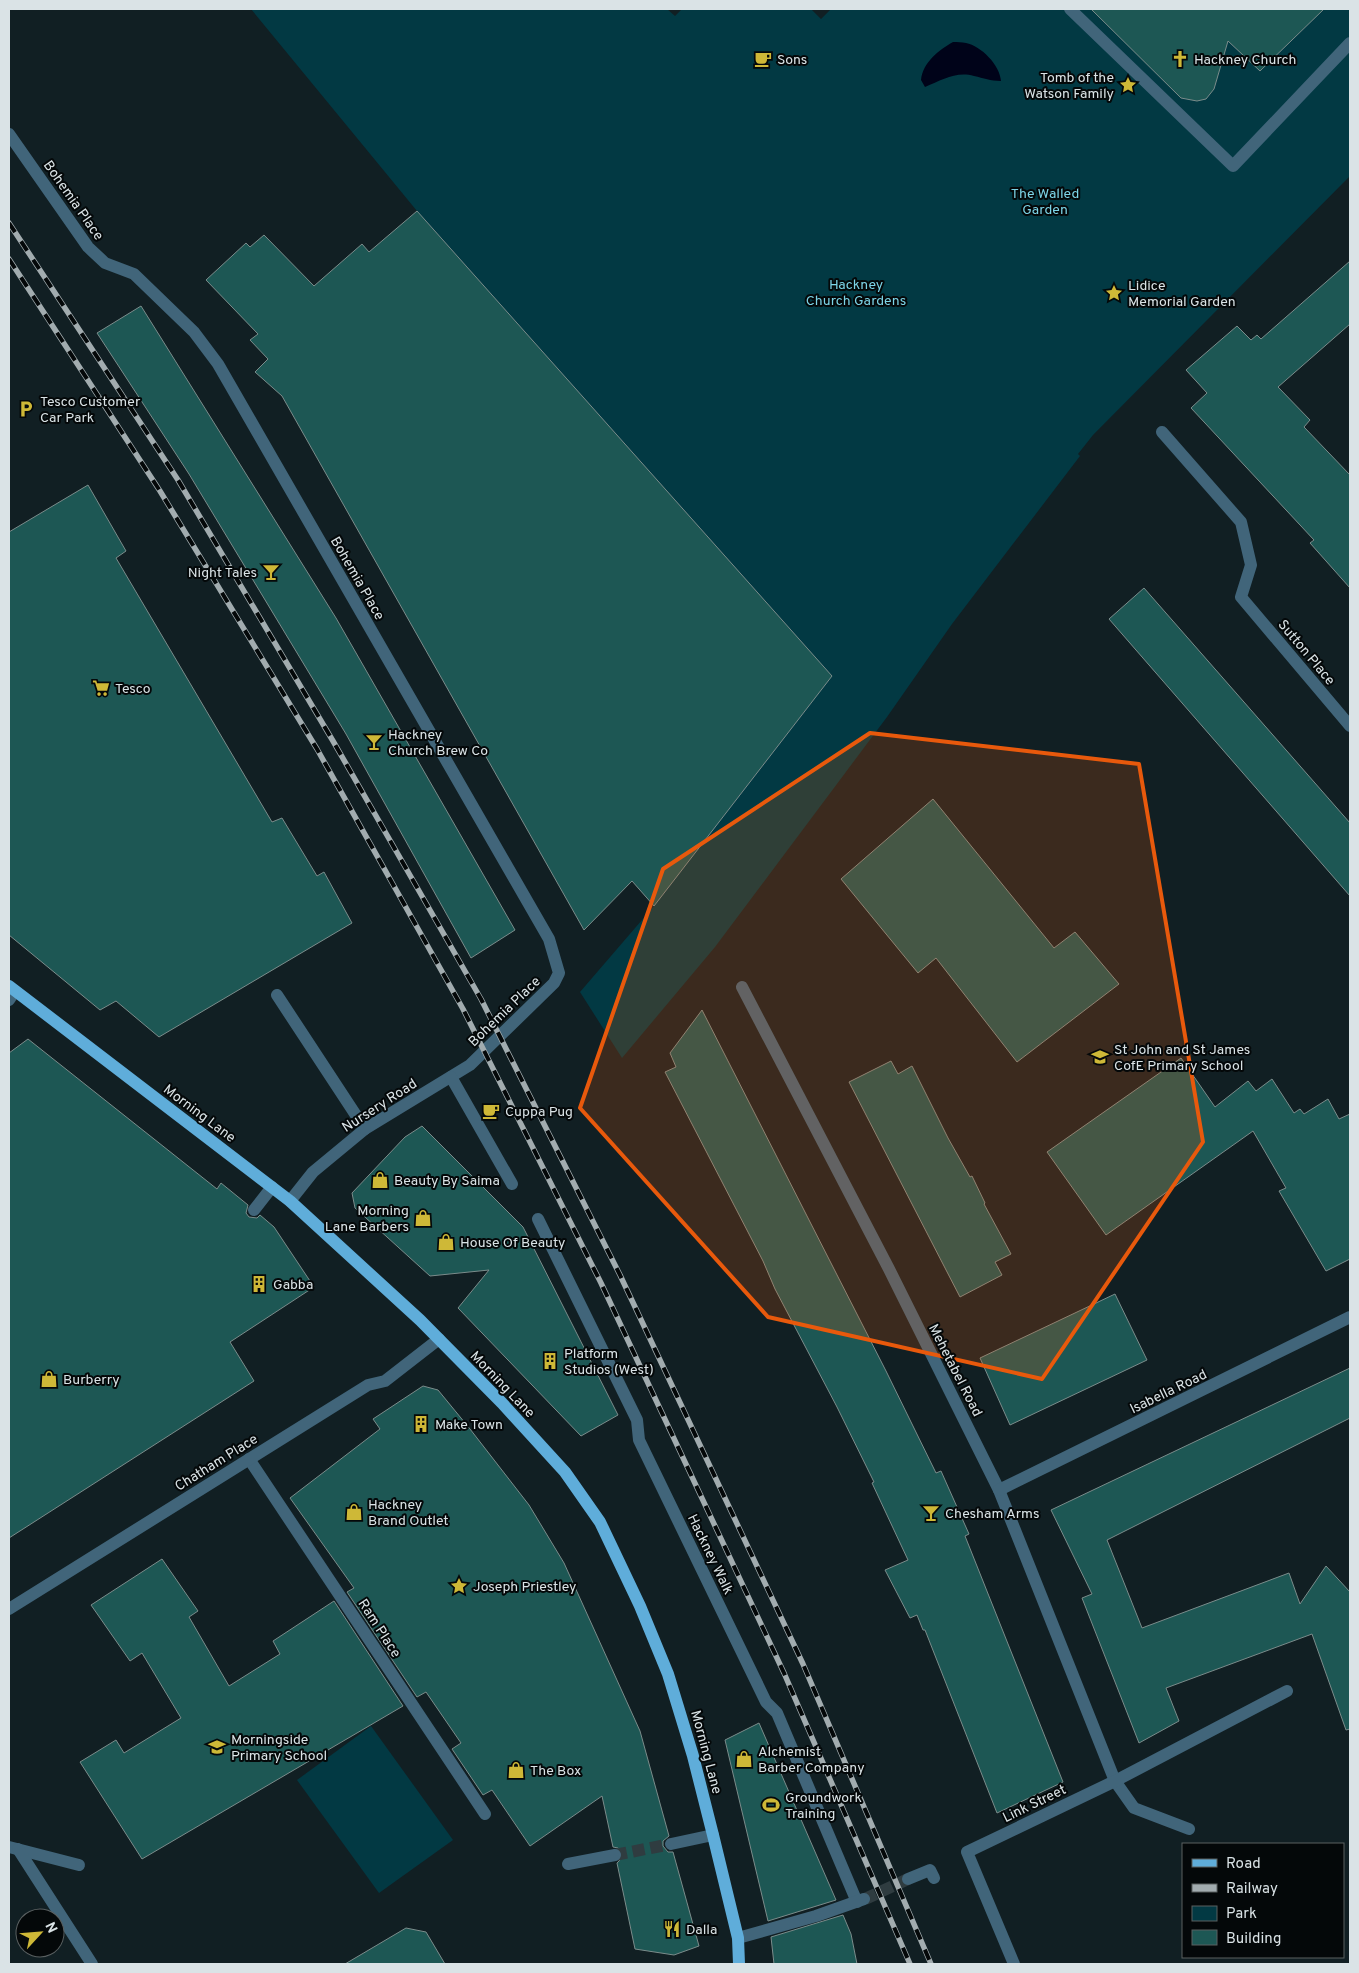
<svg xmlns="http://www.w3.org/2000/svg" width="1359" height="1973" font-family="Overpass,sans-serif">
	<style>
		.green { fill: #023943 }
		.water { fill: #000319 }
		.building { fill: #1d5754; stroke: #7b8c8b }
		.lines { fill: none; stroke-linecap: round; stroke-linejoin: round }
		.minor-tunnel { stroke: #2f3c40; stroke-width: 12; stroke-dasharray: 12 6; stroke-linecap: butt }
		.minor { stroke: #41657a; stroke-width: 12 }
		.major { stroke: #5fadda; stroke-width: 12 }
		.rail-casing { stroke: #a2acaf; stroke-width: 5.5 }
		.rail { stroke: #040809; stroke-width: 4; stroke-dasharray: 11; stroke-linecap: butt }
		.marked { fill: #e8590c; fill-opacity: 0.2; stroke: #e8590c; stroke-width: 4; stroke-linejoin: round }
		.labels { text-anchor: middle; stroke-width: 4; stroke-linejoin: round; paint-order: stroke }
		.poi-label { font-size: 14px; fill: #dae3e6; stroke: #040809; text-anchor: start }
		.park-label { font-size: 14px; fill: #7cd4e7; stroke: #040809 }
		.street-label { font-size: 14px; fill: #dae3e6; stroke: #040809 }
	</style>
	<rect width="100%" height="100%" fill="#111f23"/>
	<g class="green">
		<path d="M251 9H667L675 16 682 9H811L821 19 831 9H1350V176L1093 435 1078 454 1080 456 952 624 887 717 715 947 622 1058 580 992 654 906 417 211Z"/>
		<path d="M371 1726 453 1840 379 1893 297 1780Z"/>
	</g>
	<path class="water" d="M953 42C957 42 962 42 966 43 981 46 1000 65 1001 81 990 81 984 78 974 76 956 71 942 80 925 87L921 80C923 62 939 50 953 42Z"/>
	<g class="building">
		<path d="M1091 9H1324L1260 71 1228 41 1214 89 1206 99 1197 101 1181 98Z"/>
		<path d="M417 211 832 676 654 906 632 881 584 930 282 396 255 372 268 359 250 340 258 334 206 280 246 243 250 247 264 235 314 286 362 244 369 252Z"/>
		<path d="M1350 261V324L1278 387 1310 420 1304 427 1350 475V588L1310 543 1314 540 1191 408 1207 393 1186 370 1237 326 1251 340 1257 335 1261 339Z"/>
		<path d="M141 306 336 618 515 930 471 958 346 734 189 474 97 333Z"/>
		<path d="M88 485 126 551 116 558 272 822 282 818 317 876 324 872 352 923 159 1037 116 1001 100 1010 9 935V532Z"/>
		<path d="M1144 588 1350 823V896L1109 619Z"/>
		<path d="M933 799 1054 948 1075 932 1119 984 1017 1062 936 958 918 973 841 879Z"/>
		<path d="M702 1010 886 1371 936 1473 941 1471 969 1534 965 1536 1063 1782 997 1813 925 1630H923L917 1615 910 1618 885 1570 908 1560 872 1483 874 1482 837 1407 775 1289 763 1261 665 1072 676 1067 670 1053Z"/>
		<path d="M28 1039 217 1189 221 1183 248 1205 246 1213 249 1217 257 1218 260 1215 274 1227 314 1287 230 1342 254 1381 9 1538V1053Z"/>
		<path d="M1181 1058 1215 1107 1248 1081 1256 1091 1272 1079 1294 1113 1300 1109 1304 1114 1328 1099 1339 1119 1350 1114V1259L1326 1271 1279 1191 1286 1188 1253 1131 1106 1235 1047 1152Z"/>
		<path d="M891 1061 898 1074 912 1066 948 1138 970 1177 972 1176 985 1203 984 1204 1011 1254 995 1262 1002 1275 960 1297 849 1082Z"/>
		<path d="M422 1126 523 1227 618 1415 581 1436 458 1308 489 1270 430 1276 355 1208 352 1193 405 1137Z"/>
		<path d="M1115 1294 1147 1360 1010 1425 980 1358Z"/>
		<path d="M1350 1368V1418L1107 1540 1142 1628 1289 1573 1300 1604 1326 1566 1350 1592V1729L1346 1730 1312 1634 1166 1688 1179 1721 1139 1743 1082 1598 1092 1594 1051 1510Z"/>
		<path d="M423 1386 438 1390 470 1429 529 1505 564 1563 640 1731 669 1836 663 1841V1846L668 1852H673L699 1946 674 1955 635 1949 617 1863 622 1858 623 1853 618 1848 613 1847 602 1796 530 1846 492 1790 483 1795 452 1749 461 1743 426 1692 417 1697 347 1592 354 1588 290 1498 380 1429 373 1419Z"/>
		<path d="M162 1559 198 1611 189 1617 229 1686 280 1654 273 1641 334 1601 403 1706 142 1859 80 1762 116 1740 124 1753 181 1718 142 1653 130 1661 91 1605Z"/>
		<path d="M759 1723 836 1900 768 1921 725 1740Z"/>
		<path d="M843 1915 851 1934 857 1964H774L771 1937Z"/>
		<path d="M406 1928 426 1932 445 1964H345Z"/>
	</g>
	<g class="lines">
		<g class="minor-tunnel">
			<path d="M615 1855 671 1844"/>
			<path d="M865 1899 908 1879"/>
		</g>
		<g class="minor">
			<path d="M1070 9 1233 166 1350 43"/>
			<path d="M9 134 88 247 105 263 134 274 194 332 218 364 549 939 559 973 554 983 470 1065 365 1129 313 1172 290 1201"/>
			<path d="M1162 432 1241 522 1251 565 1241 597 1350 726"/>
			<path d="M742 987 889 1269 999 1490 1115 1781 1134 1808 1189 1829"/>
			<path d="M277 995 365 1129"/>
			<path d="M9 1000 15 991"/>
			<path d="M451 1077 512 1184"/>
			<path d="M254 1210 272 1187"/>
			<path d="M538 1219 637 1420 639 1440 766 1702 777 1713 857 1902"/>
			<path d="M249 1459 485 1814"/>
			<path d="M999 1490 1350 1317"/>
			<path d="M9 1609 368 1385 385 1381 439 1339"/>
			<path d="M671 1844 713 1835"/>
			<path d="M9 1847 79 1865"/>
			<path d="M18 1849 92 1964"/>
			<path d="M568 1864 615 1855"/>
			<path d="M908 1879 930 1870 934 1878"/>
			<path d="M738 1938 816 1916 864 1899"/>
			<path d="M1014 1964 967 1852 1115 1781 1287 1691"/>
		</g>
		<path class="major" d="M9 986 290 1201 420 1320 502 1403 565 1472 600 1522 640 1606 668 1674 693 1756 713 1835 738 1938 739 1964"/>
		<g class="rail-casing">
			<g id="rail">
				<path d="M9 223 178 480 333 741 481 999 620 1275 803 1664 931 1964"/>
				<path d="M9 259 160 491 317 749 463 1009 601 1283 784 1673 910 1964"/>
			</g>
		</g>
		<use href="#rail" class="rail"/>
	</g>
	<path class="marked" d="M870 733 1139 764 1203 1142 1042 1379 768 1317 580 1108 663 869Z"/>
	<defs>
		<g id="cafe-bare" transform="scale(1.35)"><path d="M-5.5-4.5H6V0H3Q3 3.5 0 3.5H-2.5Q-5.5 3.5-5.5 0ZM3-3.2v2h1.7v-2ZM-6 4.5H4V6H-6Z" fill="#ceb837" stroke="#040809" stroke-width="2.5" paint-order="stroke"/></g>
		<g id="church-bare" transform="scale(1.35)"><path d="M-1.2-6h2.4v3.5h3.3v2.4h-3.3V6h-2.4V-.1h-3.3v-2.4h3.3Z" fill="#ceb837" stroke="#040809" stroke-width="2.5" paint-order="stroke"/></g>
		<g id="sight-bare" transform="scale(1.35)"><path d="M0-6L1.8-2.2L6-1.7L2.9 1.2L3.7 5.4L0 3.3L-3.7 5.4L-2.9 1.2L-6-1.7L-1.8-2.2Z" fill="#ceb837" stroke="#040809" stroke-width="2.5" paint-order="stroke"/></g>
		<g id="parking-bare" transform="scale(1.35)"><path d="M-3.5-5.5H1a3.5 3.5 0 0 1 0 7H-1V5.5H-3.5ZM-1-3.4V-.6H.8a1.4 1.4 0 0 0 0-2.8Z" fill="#ceb837" stroke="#040809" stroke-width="2.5" paint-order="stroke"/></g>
		<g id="bar-bare" transform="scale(1.35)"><path d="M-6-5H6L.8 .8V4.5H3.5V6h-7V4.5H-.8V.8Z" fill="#ceb837" stroke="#040809" stroke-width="2.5" paint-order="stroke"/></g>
		<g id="supermarket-bare" transform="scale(1.35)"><path d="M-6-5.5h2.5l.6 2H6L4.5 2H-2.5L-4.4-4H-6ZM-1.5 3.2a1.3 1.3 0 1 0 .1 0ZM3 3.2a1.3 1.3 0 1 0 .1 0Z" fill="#ceb837" stroke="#040809" stroke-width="2.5" paint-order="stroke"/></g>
		<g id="school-bare" transform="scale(1.35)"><path d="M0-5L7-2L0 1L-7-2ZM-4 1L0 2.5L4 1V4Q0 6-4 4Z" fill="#ceb837" stroke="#040809" stroke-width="2.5" paint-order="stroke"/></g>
		<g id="shop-bare" transform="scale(1.35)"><path d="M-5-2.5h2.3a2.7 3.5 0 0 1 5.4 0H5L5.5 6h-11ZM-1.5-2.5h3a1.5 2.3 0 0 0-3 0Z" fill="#ceb837" stroke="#040809" stroke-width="2.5" paint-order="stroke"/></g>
		<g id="building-bare" transform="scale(1.35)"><path d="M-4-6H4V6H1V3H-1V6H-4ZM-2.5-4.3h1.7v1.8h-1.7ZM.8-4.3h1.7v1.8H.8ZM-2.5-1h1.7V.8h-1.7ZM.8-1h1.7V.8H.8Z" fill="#ceb837" stroke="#040809" stroke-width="2.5" paint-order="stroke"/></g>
		<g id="stadium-bare" transform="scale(1.35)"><path d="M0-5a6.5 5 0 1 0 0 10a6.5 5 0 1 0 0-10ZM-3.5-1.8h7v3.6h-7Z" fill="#ceb837" stroke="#040809" stroke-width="2.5" paint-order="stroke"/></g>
		<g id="restaurant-bare" transform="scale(1.35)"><path d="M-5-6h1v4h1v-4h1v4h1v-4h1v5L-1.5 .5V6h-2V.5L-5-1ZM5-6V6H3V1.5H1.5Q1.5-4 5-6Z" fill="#ceb837" stroke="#040809" stroke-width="2.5" paint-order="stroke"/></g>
	</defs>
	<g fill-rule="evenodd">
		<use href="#cafe-bare" x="763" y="59"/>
		<use href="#church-bare" x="1180" y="59"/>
		<use href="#sight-bare" x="1128" y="85"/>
		<use href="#sight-bare" x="1114" y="293"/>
		<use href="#parking-bare" x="26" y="409"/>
		<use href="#bar-bare" x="271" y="572"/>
		<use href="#supermarket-bare" x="101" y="688"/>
		<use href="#bar-bare" x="374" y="742"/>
		<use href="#school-bare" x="1100" y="1057"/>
		<use href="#cafe-bare" x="491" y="1111"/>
		<use href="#shop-bare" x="380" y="1180"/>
		<use href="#shop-bare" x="423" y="1218"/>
		<use href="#shop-bare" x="446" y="1242"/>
		<use href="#building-bare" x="259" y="1284"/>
		<use href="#building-bare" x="550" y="1361"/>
		<use href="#shop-bare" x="49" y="1379"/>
		<use href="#building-bare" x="421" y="1424"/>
		<use href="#shop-bare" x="354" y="1512"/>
		<use href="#bar-bare" x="931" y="1513"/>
		<use href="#sight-bare" x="459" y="1586"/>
		<use href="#school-bare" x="217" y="1747"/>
		<use href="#shop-bare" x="744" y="1759"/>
		<use href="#shop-bare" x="516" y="1770"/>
		<use href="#stadium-bare" x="771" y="1805"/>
		<use href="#restaurant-bare" x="672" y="1929"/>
	</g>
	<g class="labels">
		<g class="poi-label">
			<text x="777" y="64">Sons</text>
			<text x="1194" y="64">Hackney Church</text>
			<text x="1114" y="82" text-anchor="end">Tomb of the<tspan x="1114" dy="16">Watson Family</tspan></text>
			<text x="1128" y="290">Lidice<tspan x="1128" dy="16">Memorial Garden</tspan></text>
			<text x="40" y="406">Tesco Customer<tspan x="40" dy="16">Car Park</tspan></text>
			<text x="257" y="577" text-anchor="end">Night Tales</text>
			<text x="115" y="693">Tesco</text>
			<text x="388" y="739">Hackney<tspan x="388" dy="16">Church Brew Co</tspan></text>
			<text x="1114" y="1054">St John and St James<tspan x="1114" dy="16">CofE Primary School</tspan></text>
			<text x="505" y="1116">Cuppa Pug</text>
			<text x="394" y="1185">Beauty By Saima</text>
			<text x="409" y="1215" text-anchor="end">Morning<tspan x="409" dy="16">Lane Barbers</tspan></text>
			<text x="460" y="1247">House Of Beauty</text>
			<text x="273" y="1289">Gabba</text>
			<text x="564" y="1358">Platform<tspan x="564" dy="16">Studios (West)</tspan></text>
			<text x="63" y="1384">Burberry</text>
			<text x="435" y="1429">Make Town</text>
			<text x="368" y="1509">Hackney<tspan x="368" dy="16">Brand Outlet</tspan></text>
			<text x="945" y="1518">Chesham Arms</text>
			<text x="473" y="1591">Joseph Priestley</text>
			<text x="231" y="1744">Morningside<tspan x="231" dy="16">Primary School</tspan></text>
			<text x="758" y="1756">Alchemist<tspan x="758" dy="16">Barber Company</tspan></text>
			<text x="530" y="1775">The Box</text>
			<text x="785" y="1802">Groundwork<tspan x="785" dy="16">Training</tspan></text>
			<text x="686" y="1934">Dalla</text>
		</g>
		<g class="park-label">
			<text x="1045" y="198">The Walled<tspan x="1045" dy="16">Garden</tspan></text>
			<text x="856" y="289">Hackney<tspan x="856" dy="16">Church Gardens</tspan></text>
		</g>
		<g class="street-label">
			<text transform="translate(74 200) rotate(55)" y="5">Bohemia Place</text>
			<text transform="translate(358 578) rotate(60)" y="5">Bohemia Place</text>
			<text transform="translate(1307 652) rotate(50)" y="5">Sutton Place</text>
			<text transform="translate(504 1011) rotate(-44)" y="5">Bohemia Place</text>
			<text transform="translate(379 1105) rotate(-33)" y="5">Nursery Road</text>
			<text transform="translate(200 1113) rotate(37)" y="5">Morning Lane</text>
			<text transform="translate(956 1370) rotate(63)" y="5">Mehetabel Road</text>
			<text transform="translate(503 1384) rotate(46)" y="5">Morning Lane</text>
			<text transform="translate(1168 1391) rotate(-26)" y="5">Isabella Road</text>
			<text transform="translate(216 1462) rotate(-32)" y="5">Chatham Place</text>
			<text transform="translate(711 1554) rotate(64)" y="5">Hackney Walk</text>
			<text transform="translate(380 1628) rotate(57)" y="5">Ram Place</text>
			<text transform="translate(707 1752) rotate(75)" y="5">Morning Lane</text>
			<text transform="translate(1034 1803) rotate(-26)" y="5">Link Street</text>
		</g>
	</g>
	<rect width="1359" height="1973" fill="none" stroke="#dae3e6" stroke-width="20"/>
	<rect x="1182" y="1843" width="162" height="115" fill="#040809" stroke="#5a6061"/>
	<rect x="1192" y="1859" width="25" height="8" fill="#5fadda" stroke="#5a6061"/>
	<text x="1226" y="1868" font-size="15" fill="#dae3e6">Road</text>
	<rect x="1192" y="1884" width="25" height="8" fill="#a2acaf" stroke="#5a6061"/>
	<text x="1226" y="1893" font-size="15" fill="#dae3e6">Railway</text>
	<rect x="1192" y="1906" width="25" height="15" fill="#023943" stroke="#5a6061"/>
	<text x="1226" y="1918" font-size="15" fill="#dae3e6">Park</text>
	<rect x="1192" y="1930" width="25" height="15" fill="#1d5754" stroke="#5a6061"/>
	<text x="1226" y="1943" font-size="15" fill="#dae3e6">Building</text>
	<g transform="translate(40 1933) rotate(64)"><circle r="24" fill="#040809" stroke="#5a6061"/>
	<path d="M0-4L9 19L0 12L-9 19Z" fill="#ceb837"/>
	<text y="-8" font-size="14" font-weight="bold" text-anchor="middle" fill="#dae3e6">N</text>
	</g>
</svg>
